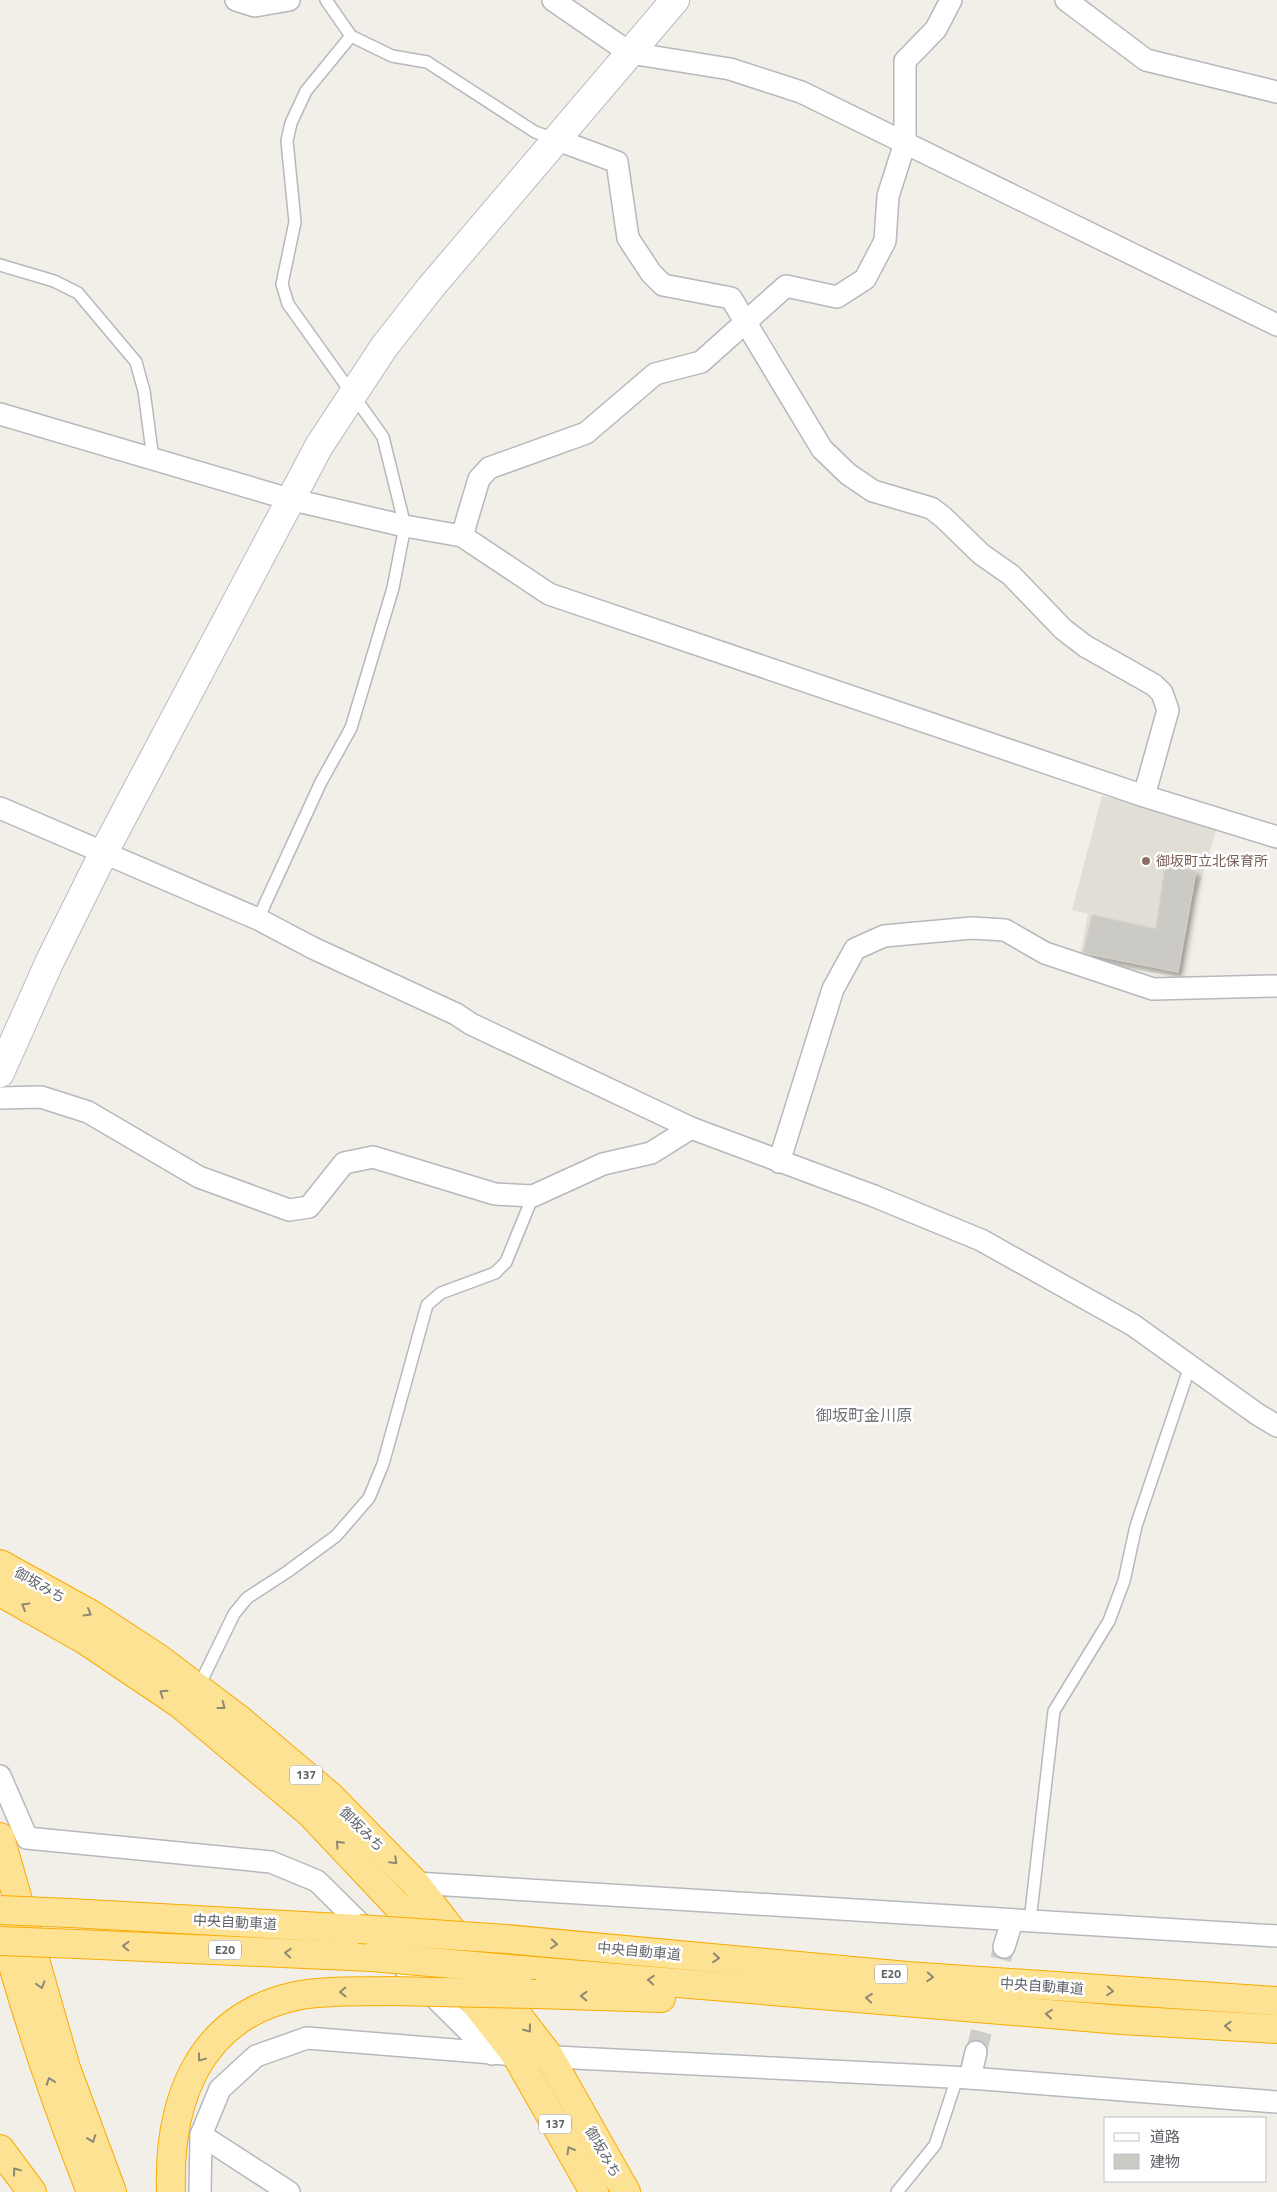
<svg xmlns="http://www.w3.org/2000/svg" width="1277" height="2192" font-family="'Titillium Web','Noto Sans JP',sans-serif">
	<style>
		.education { fill: #e1ded6 }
		.building { fill: #cccac5; stroke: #d6d1c6; filter: url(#shadow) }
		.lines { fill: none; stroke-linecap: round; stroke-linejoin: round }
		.street-tunnel { stroke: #ccccc8; stroke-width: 21; stroke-dasharray: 21 11; stroke-linecap: butt }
		.lane-casing { stroke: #b5b8bc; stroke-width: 14 }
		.street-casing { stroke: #b5b8bc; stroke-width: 24 }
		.secondary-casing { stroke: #b6babf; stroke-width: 30 }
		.highway-casing { stroke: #f9ab00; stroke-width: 30 }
		.lane { stroke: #fff; stroke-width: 11 }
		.street { stroke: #fff; stroke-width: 21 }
		.secondary { stroke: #fff; stroke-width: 28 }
		.highway { stroke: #fde293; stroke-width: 28 }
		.highway-bridge-casing { stroke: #f9ab00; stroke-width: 30; stroke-linecap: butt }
		.highway-bridge { stroke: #fde293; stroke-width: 28 }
		.oneway { stroke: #8e8975 }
		.education-dot { fill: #8d6e63; stroke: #fff; stroke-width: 2 }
		.labels { text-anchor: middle; stroke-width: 5; stroke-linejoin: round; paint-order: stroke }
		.shield { fill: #fff; stroke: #8f9295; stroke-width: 1 }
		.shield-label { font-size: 12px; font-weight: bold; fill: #5f6368 }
		.education-label { font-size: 14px; fill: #785e54; stroke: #fff; text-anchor: start }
		.street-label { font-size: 14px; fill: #5f6368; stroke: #fff }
		.quarter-label { font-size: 16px; fill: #70757a; stroke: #fff }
	</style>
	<defs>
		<filter id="shadow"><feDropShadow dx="4.5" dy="4.5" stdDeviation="2.5" flood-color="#0004"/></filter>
	</defs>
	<rect width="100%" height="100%" fill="#f1efe8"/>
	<path class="education" d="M1102 796 1218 824 1195 899 1181 977 1121 967 1080 955 1088 914 1072 910Z"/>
	<path class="building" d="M1165 866 1196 871 1178 972 1083 953 1092 915 1156 929Z"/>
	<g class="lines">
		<path class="street-tunnel" d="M976 2052 1004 1947"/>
		<g class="lane-casing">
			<g id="lane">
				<path d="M326 0 351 36 392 56 427 62 535 132 555 139"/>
				<path d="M0 265 54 281 78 293 136 362 144 391 153 459"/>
				<path d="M258 919 321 782 351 728 393 588 405 526 383 437 288 304 282 284 295 222 287 141 291 123 306 91 351 36"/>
				<path d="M198 1688 234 1614 247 1598 287 1572 336 1536 369 1498 383 1464 427 1305 441 1293 495 1273 506 1262 533 1196"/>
				<path d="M1030 1921 1054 1711 1109 1621 1124 1581 1136 1526 1190 1366"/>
				<path d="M897 2192 935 2145 957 2078"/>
			</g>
		</g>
		<g class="street-casing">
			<g id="street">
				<path d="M236 0 255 6 289 0"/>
				<path d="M553 0 630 53 730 69 801 92 1277 325"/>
				<path d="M1066 0 1146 60 1277 92"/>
				<path d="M555 139 617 162 628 238 651 273 663 285 731 298 822 449 848 474 873 491 931 508 943 517 981 554 1011 575 1063 629 1085 646 1154 685 1162 693 1168 710 1144 796"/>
				<path d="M0 414 289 499 405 526 462 536 549 594 1144 796 1277 837"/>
				<path d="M462 536 479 479 489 468 586 433 655 374 701 362 786 286 837 297 865 279 885 241 888 196 905 143V61L936 29 951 0"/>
				<path d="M0 808 258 919 313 948 456 1014 471 1024 691 1128 874 1196 981 1240 1133 1325 1257 1414 1277 1426"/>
				<path d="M0 1098 41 1097 88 1112 199 1177 289 1210 309 1207 344 1163 373 1157 495 1194 533 1196 603 1164 651 1153 691 1128"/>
				<path d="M779 1162 833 989 855 949 884 936 972 928 1005 930 1045 953 1153 989 1277 986"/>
				<path d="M0 1776 27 1838 271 1862 317 1881 492 2054"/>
				<path d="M415 1883C703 1899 990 1918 1277 1936"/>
				<path d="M1004 1947 1012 1921"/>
				<path d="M970 2078 976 2052"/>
				<path d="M201 2135 289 2192"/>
				<path d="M200 2192 201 2135 220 2089 256 2056 307 2038 516 2055 970 2078 1277 2102"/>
			</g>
		</g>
		<g class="secondary-casing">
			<path id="secondary" d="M0 1073 49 963 103 854 319 446 384 347 431 287 675 0"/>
		</g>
		<g class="highway-casing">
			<g id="highway">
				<path d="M0 1564 94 1616 158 1658 240 1720 330 1796 415 1883 549 2056 626 2192"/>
				<path d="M0 1592 85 1640 180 1704 310 1813 408 1917 516 2055 594 2192"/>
				<path d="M0 1837 66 2068 112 2192"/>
				<path d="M70 1913 359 1929"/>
				<path d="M0 1918C24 2011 56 2103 91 2192"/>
				<path d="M506 1939 907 1976 1277 2001"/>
				<path d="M77 1944 372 1957"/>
				<path d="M521 1970 1121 2020 1277 2029"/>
				<path d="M536 1994 661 1998"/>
				<path d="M0 2149 32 2192"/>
				<path d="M171 2192C168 2102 198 2017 296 1996 327 1990 360 1992 391 1991"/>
			</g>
		</g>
		<use href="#lane" class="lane"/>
		<use href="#street" class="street"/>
		<use href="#secondary" class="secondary"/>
		<use href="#highway" class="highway"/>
		<g class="highway-bridge-casing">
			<g id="highway-bridge">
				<path d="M0 1910 70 1913"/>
				<path d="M359 1929 506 1939"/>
				<path d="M0 1941 77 1944"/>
				<path d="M372 1957 521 1970"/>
				<path d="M391 1991 536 1994"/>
			</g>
		</g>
		<use href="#highway-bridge" class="highway-bridge"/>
	</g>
	<defs><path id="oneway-chevron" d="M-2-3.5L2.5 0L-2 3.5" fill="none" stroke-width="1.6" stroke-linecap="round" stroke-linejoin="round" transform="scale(1.25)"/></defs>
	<g class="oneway">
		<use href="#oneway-chevron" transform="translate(25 1606) rotate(-150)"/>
		<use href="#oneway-chevron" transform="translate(88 1613) rotate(30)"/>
		<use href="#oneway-chevron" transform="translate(163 1693) rotate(-146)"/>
		<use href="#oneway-chevron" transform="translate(222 1706) rotate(37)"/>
		<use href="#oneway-chevron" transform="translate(339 1844) rotate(-133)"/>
		<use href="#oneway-chevron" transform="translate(394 1861) rotate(45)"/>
		<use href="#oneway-chevron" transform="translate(554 1944) rotate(5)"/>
		<use href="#oneway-chevron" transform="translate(126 1946) rotate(-178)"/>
		<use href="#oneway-chevron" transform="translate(288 1953) rotate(-177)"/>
		<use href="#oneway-chevron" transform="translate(716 1958) rotate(5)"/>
		<use href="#oneway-chevron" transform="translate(930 1977) rotate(4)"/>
		<use href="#oneway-chevron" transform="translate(651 1980) rotate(-176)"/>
		<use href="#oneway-chevron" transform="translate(41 1985) rotate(73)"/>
		<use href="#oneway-chevron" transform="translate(1110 1991) rotate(4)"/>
		<use href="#oneway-chevron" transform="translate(343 1992) rotate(179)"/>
		<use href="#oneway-chevron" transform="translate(584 1996) rotate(-178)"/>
		<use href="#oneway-chevron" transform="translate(869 1998) rotate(-175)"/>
		<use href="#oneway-chevron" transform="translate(1049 2014) rotate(-175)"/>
		<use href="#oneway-chevron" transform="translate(1228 2026) rotate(-177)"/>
		<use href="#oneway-chevron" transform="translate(528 2029) rotate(52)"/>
		<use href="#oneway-chevron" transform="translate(201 2058) rotate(127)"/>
		<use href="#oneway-chevron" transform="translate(50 2081) rotate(-110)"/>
		<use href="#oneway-chevron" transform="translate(92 2139) rotate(70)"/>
		<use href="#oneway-chevron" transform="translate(570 2150) rotate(-120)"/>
		<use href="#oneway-chevron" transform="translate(16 2171) rotate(-127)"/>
	</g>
	<circle class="education-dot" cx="1146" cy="861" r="5"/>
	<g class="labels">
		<g class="shield">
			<rect x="290" y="1765.5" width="32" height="19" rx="4"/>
			<rect x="209" y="1940.5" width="32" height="19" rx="4"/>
			<rect x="875" y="1964.5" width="32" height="19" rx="4"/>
			<rect x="539" y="2114.5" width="32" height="19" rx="4"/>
		</g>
		<g class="shield-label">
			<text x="306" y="1779">137</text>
			<text x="225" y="1954">E20</text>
			<text x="891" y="1978">E20</text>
			<text x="555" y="2128">137</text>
		</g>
		<g class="education-label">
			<text x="1156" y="866">御坂町立北保育所</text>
		</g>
		<g class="street-label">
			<text transform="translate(40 1585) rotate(30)" y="5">御坂みち</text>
			<text transform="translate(362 1829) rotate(45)" y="5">御坂みち</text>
			<text transform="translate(235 1922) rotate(3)" y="5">中央自動車道</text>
			<text transform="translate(639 1951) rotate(5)" y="5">中央自動車道</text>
			<text transform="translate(1042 1986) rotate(4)" y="5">中央自動車道</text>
			<text transform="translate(603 2152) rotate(60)" y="5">御坂みち</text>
		</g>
		<g class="quarter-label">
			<text x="864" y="1421">御坂町金川原</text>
		</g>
	</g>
	<rect x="1104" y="2117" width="162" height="65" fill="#ffffff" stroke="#bfc1c3"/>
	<rect x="1114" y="2133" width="25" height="8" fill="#ffffff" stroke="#bfc1c3"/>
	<text x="1150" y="2142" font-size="15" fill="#5f6368">道路</text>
	<rect x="1114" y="2154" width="25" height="15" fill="#cccac5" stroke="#bfc1c3"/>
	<text x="1150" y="2167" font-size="15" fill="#5f6368">建物</text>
</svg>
